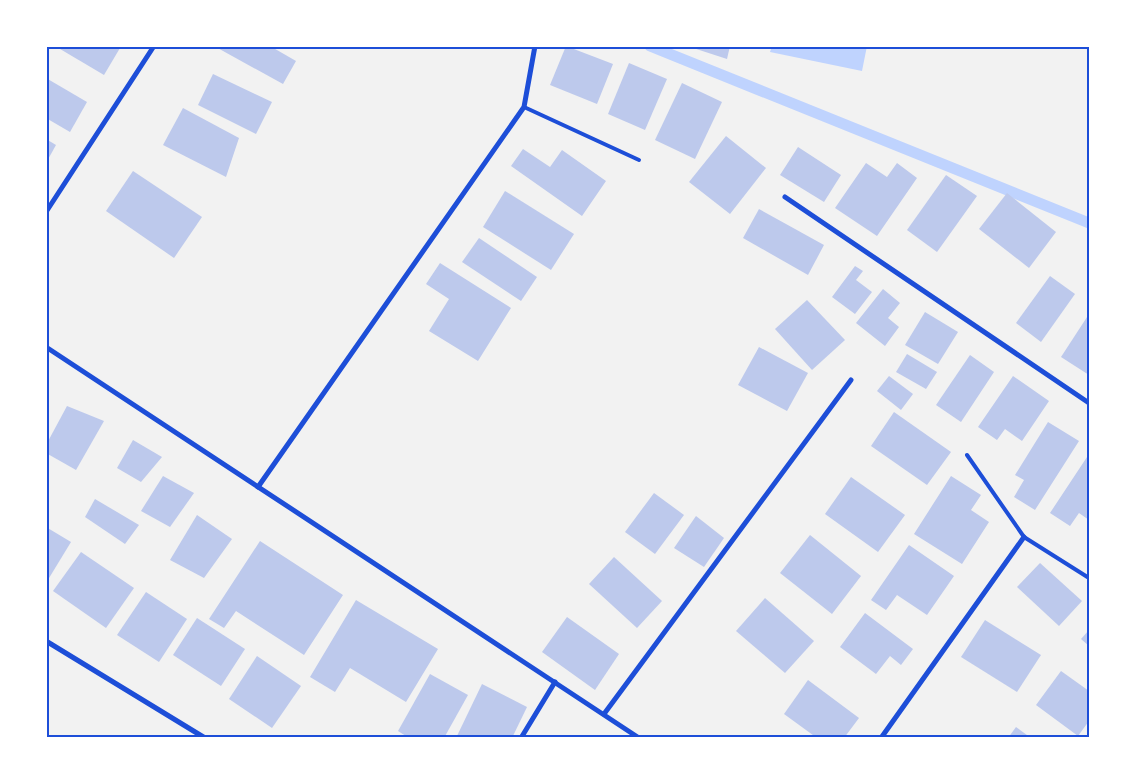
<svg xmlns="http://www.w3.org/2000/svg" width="1135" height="784" font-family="Barlow,sans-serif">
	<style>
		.water { fill: #bfd3fe }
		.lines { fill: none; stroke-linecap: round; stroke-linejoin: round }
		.stream { stroke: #bfd3fe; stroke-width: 11 }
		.building { fill: #bdc9ec }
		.service { stroke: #1d4ed8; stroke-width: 4 }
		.minor { stroke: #1d4ed8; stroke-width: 5 }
		.neatline { fill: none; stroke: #1d4ed8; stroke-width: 2 }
	</style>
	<rect width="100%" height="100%" fill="#f2f2f2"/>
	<path class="water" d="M772 46H867L862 71 770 52Z"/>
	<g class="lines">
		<path class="stream" d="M650 46 1089 223"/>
	</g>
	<g class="building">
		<path d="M55 46H116L120 48 104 75Z"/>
		<path d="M214 46H270L296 61 283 84Z"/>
		<path d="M566 46 613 64 597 104 550 85Z"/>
		<path d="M687 46H730L727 59Z"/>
		<path d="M629 63 667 79 645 130 608 114Z"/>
		<path d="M213 74 272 102 256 134 198 105Z"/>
		<path d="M46 78 87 102 70 132 46 118Z"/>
		<path d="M682 83 722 102 695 159 655 140Z"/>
		<path d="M183 108 239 138 226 177 163 145Z"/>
		<path d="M726 136 766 168 730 214 689 182Z"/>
		<path d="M46 139 56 145 46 163Z"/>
		<path d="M798 147 841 175 824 202 780 175Z"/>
		<path d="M523 149 550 167 562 150 606 181 582 216 511 166Z"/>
		<path d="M866 163 887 177 897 163 917 178 877 236 835 208Z"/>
		<path d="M133 171 202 217 174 258 106 211Z"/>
		<path d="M946 175 977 196 937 252 907 230Z"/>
		<path d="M505 191 574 234 551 270 483 227Z"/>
		<path d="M1007 193 1056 232 1029 268 979 229Z"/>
		<path d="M759 209 824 245 808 275 743 238Z"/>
		<path d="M479 238 537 277 521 301 462 262Z"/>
		<path d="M440 263 511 308 478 361 429 331 449 299 426 284Z"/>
		<path d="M855 266 863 271 856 280 872 292 855 314 832 297Z"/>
		<path d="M1050 276 1075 294 1041 342 1016 323Z"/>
		<path d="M883 289 900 303 888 318 899 327 885 346 856 323Z"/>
		<path d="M807 300 845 340 812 370 775 329Z"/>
		<path d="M925 312 958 332 938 364 905 345Z"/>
		<path d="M1089 314V375L1061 357Z"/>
		<path d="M759 347 808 373 787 411 738 385Z"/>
		<path d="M907 354 937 372 926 389 896 372Z"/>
		<path d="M970 355 994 372 961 422 936 405Z"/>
		<path d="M889 376 913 394 901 410 877 391Z"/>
		<path d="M1013 376 1049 401 1022 441 1005 429 997 440 978 427Z"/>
		<path d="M67 406 104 421 76 470 46 453V445Z"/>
		<path d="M894 412 951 452 927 485 871 446Z"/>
		<path d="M1048 422 1079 441 1035 510 1014 497 1024 480 1015 475Z"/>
		<path d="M133 440 162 457 141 482 117 468Z"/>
		<path d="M1089 454V520L1079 513 1070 526 1050 513Z"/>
		<path d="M163 476 194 493 170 527 141 511Z"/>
		<path d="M951 476 981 495 971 510 989 522 962 564 914 534Z"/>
		<path d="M851 477 905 515 878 552 825 514Z"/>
		<path d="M654 493 684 515 655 554 625 532Z"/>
		<path d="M95 499 139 525 125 544 85 517Z"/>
		<path d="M197 515 232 539 204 578 170 560Z"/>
		<path d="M696 516 724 538 704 567 674 548Z"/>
		<path d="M46 527 71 542 46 583Z"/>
		<path d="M810 535 861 576 832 614 780 573Z"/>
		<path d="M260 541 343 595 304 655 236 611 224 628 209 619Z"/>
		<path d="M909 545 954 576 927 615 897 595 886 610 871 600Z"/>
		<path d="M81 552 134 588 106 628 53 591Z"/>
		<path d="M614 557 662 601 637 628 589 584Z"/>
		<path d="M1040 563 1082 601 1059 626 1017 587Z"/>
		<path d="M146 592 187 619 159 662 117 635Z"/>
		<path d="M765 598 814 641 785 673 736 631Z"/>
		<path d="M356 600 438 649 406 702 350 668 335 692 310 677Z"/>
		<path d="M865 613 913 649 901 665 890 656 876 674 840 647Z"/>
		<path d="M567 617 619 654 595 690 542 652Z"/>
		<path d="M197 618 245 649 221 686 173 655Z"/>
		<path d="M985 620 1041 655 1017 692 961 657Z"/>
		<path d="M1089 630V646L1081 639Z"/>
		<path d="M257 656 301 686 272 728 229 699Z"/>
		<path d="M1061 671 1089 691V721L1078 736 1036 705Z"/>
		<path d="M430 674 468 695 444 738H409L398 731Z"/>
		<path d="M808 680 859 718 844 738H817L784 714Z"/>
		<path d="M482 684 527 707 512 738H456Z"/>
		<path d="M1016 727 1031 738H1008Z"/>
	</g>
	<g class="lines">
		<g class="service">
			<path d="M524 107 639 160"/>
			<path d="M967 455 1024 537 1089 578"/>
		</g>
		<g class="minor">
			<path d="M785 197 1089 403"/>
			<path d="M46 212 154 46"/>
			<path d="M46 347 639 738"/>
			<path d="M258 487 524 107 535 46"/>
			<path d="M46 641 205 738"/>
			<path d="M604 714 851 380"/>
			<path d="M521 738 555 682"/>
			<path d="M881 738 1024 537"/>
		</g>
	</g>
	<rect width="1135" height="784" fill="none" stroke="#ffffff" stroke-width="95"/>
	<rect x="48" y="48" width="1040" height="688" class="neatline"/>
</svg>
